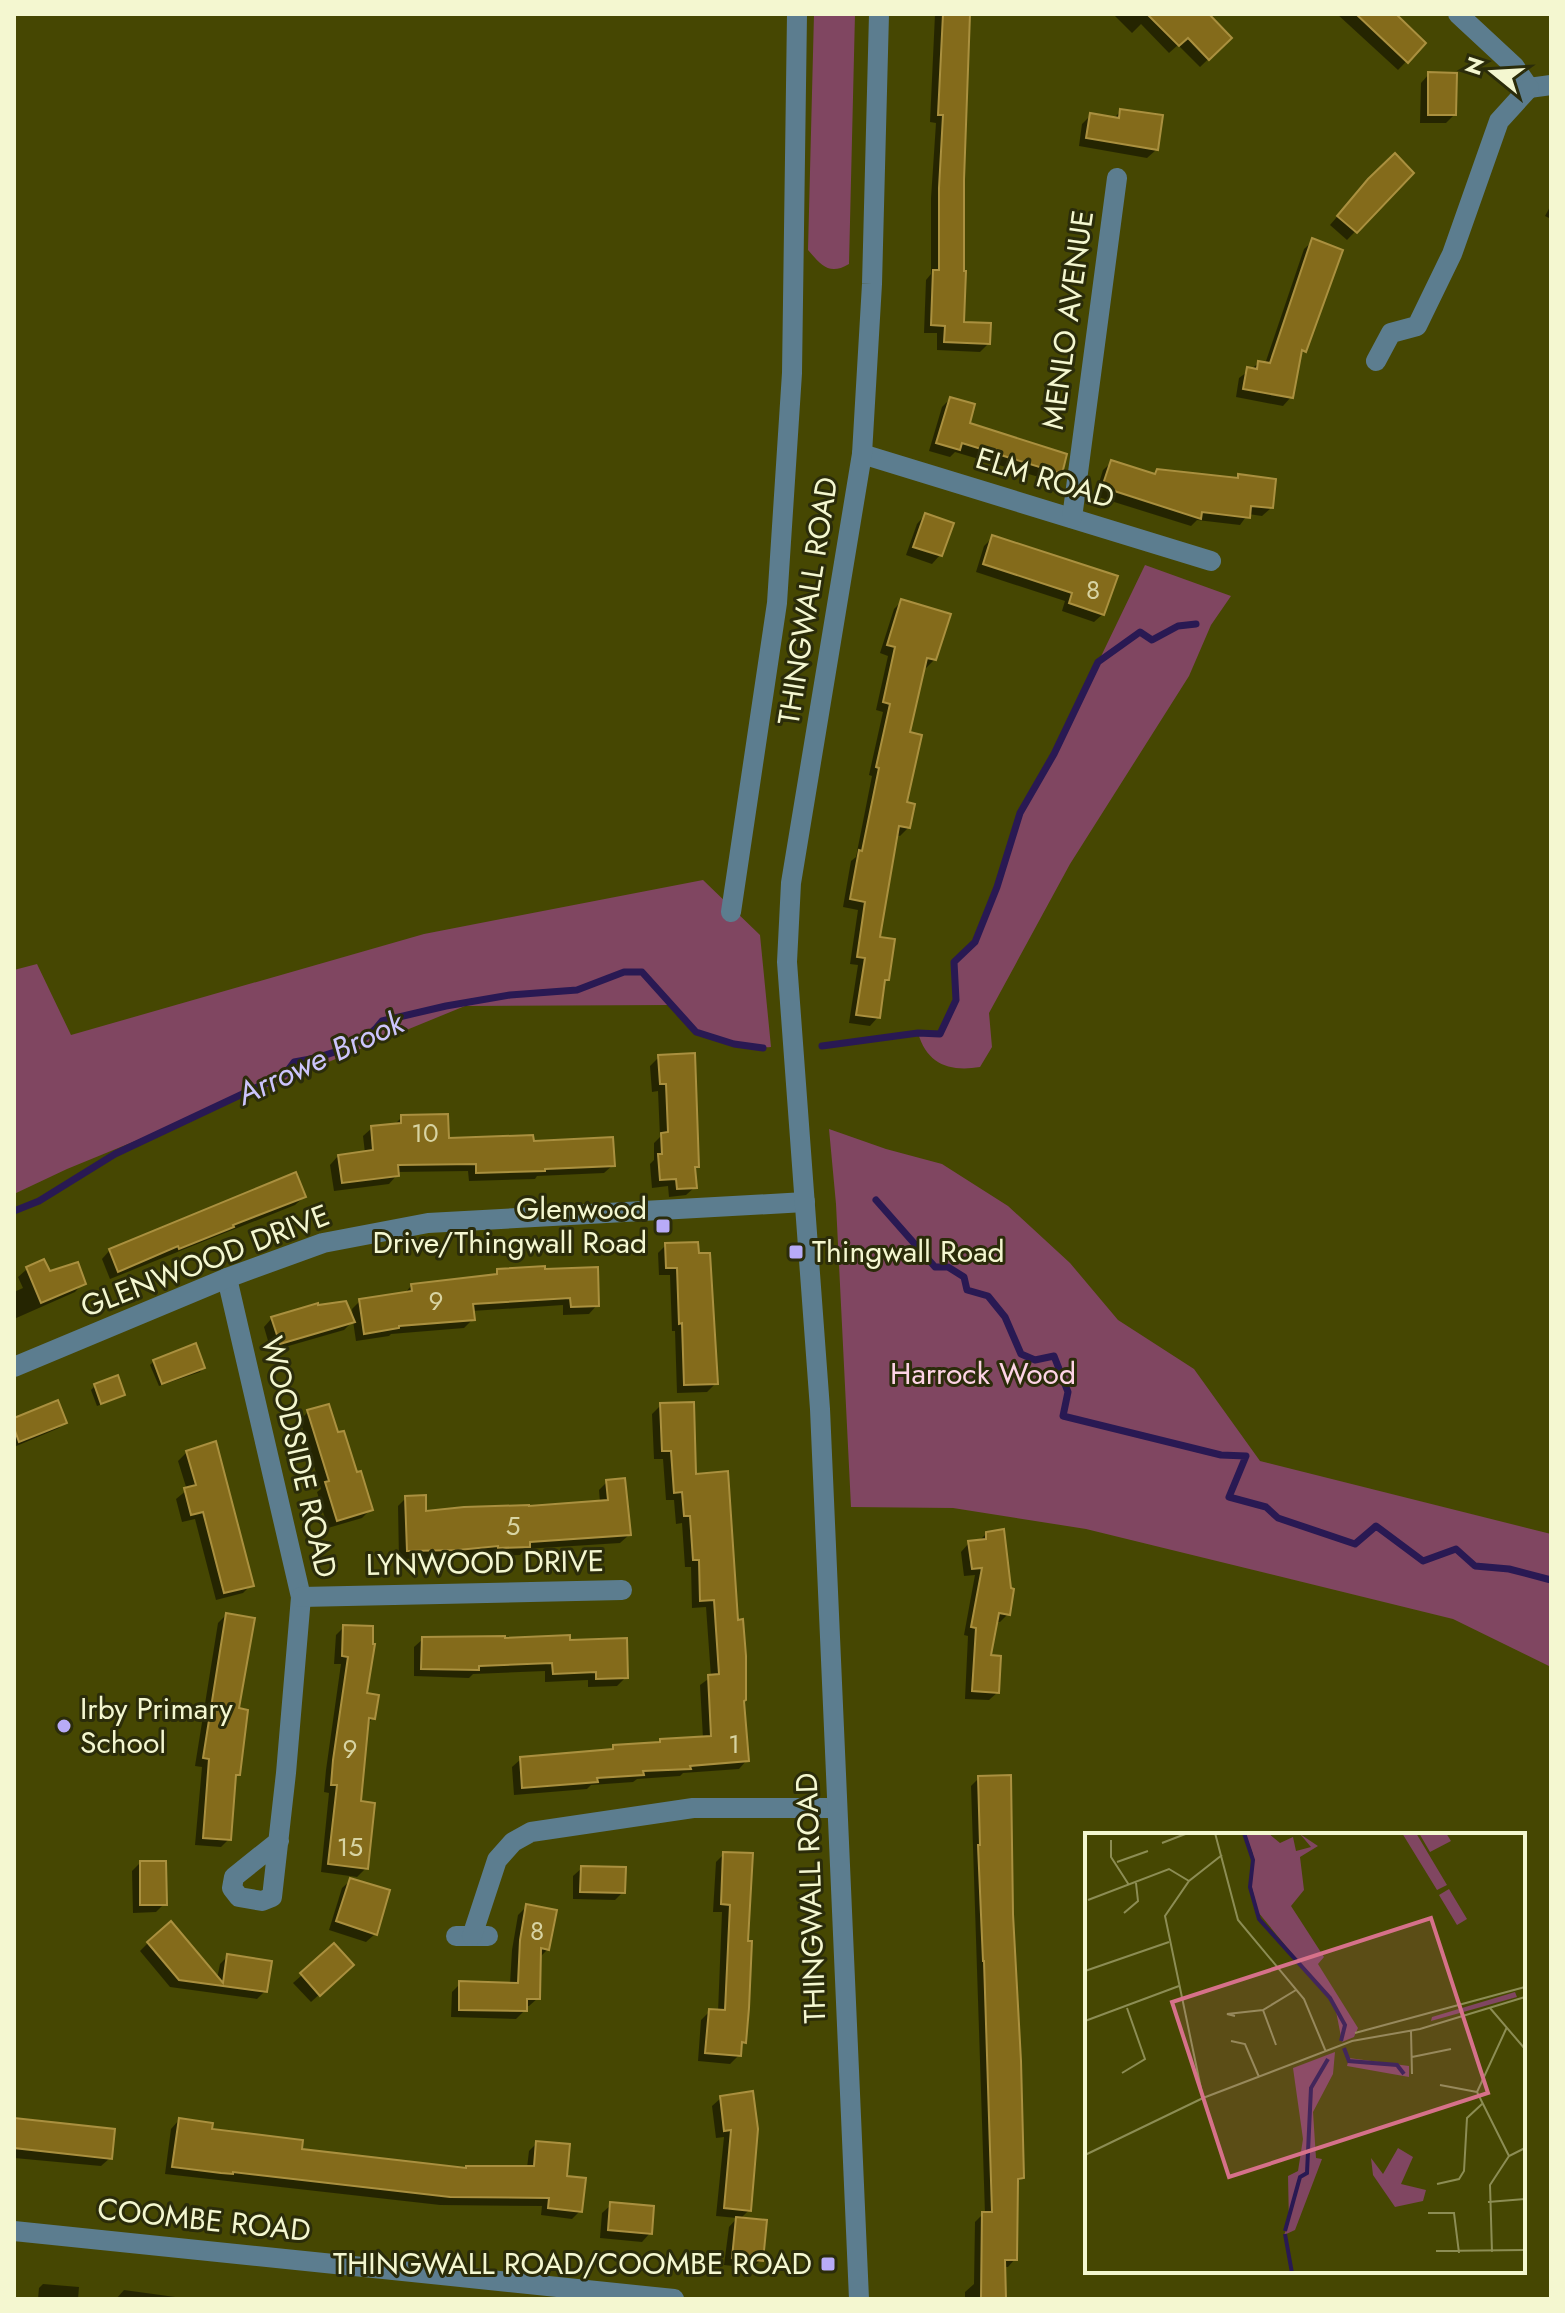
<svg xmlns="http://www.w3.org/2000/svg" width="1565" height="2313" font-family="Jost,sans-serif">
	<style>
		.green { fill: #804661 }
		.shadow { fill: #0007 }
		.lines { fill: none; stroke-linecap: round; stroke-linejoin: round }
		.stream { stroke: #291953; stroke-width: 7 }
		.building { fill: #846b1b; stroke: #aa903f; stroke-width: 2 }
		.minor { stroke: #5c7d8f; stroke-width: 20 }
		.poi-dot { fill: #b8abf7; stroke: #2b2c0a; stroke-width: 3 }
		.labels { text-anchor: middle; stroke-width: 6; stroke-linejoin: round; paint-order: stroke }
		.number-label { font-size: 26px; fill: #d8d4a3 }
		.street-label { font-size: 30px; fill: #f4f7d0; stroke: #2b2c0a }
		.poi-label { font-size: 30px; fill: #f4f7d0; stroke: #2b2c0a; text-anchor: end }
		.park-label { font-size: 30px; fill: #fed4e6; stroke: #2b2c0a }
		.water-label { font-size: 32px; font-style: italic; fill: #ccc4fc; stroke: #2b2c0a }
		.inset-river { fill: none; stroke: #291953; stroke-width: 4 }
		.inset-road { fill: none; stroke: #8c8d54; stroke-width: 2 }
		.view { fill: #d6718a; fill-opacity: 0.15; stroke: #d6718a; stroke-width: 4 }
		.inset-edge { fill: none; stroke: #f4f7d0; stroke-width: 4 }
	</style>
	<rect width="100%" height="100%" fill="#464702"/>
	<g class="green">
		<path d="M814 14H855L849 264C829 276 821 265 808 250Z"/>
		<path d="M1145 565 1231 596 1211 625 1189 676 1070 864 989 1013 992 1047 980 1067C949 1072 927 1064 918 1033H940L956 1000 954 962 975 942 997 887 1020 813 1054 754Z"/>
		<path d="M703 880 760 935 771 1047C754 1049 707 1040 694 1029 686 1023 678 1013 671 1005L465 1006 67 1169 14 1194V970L37 964 71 1035 424 934Z"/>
		<path d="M829 1129 886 1149 942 1164 1008 1206 1070 1263 1118 1320 1194 1369 1260 1461 1551 1534V1667L1453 1619 1086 1529 953 1508 851 1507 836 1204Z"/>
	</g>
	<g class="shadow">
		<path d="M935 14H966L961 324 988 344 980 352 937 350V333H924L926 280 931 274V198L936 123 930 122Z"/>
		<path d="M1113 14H1208L1230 38 1200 67 1178 45 1169 53 1141 24 1132 33Z"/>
		<path d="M1337 14H1394L1424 43 1398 70Z"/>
		<path d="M1429 74 1454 115 1446 123H1420L1421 83Z"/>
		<path d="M1121 111 1156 150 1147 158 1079 146 1082 124 1091 115 1113 119Z"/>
		<path d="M1411 173 1347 240 1330 225 1360 190Z"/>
		<path d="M1551 205V219L1545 216Z"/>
		<path d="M1313 241 1304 351 1299 356 1291 397 1283 406 1236 397 1239 378 1259 363 1265 364 1304 249Z"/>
		<path d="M950 399 967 424 1060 473 1052 481 955 452 950 457 929 451 942 407Z"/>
		<path d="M1112 462 1153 475 1157 471 1236 480 1239 477 1271 508 1262 516 1248 514 1240 525 1197 520 1191 526 1095 496 1103 470Z"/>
		<path d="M925 515 940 555 932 564 906 555 917 524Z"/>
		<path d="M993 537 1103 614 1094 622 1062 611 1065 601 976 572 984 546Z"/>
		<path d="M902 601 935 659 926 668 923 666 908 734 905 804 908 828 900 836 896 835 878 939 887 979 882 984 878 1017 870 1026 849 1023 858 965 850 964 858 910 843 907 851 861 856 857 872 776 869 775 883 712 876 710 888 656 880 653 894 609Z"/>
		<path d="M659 1057 697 1166 693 1170 695 1187 686 1195 669 1197 668 1186 652 1188 650 1164 654 1160V1143L660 1137 658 1091 652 1092 650 1066Z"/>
		<path d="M402 1117 447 1140 613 1165 604 1173 537 1176 535 1179 469 1181 468 1171 397 1172V1175L389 1184 334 1191 330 1165 338 1156 365 1153 363 1136 372 1128 393 1126Z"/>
		<path d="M304 1197 295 1205 110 1279 102 1259 110 1250Z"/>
		<path d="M696 1244 716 1383 707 1392 677 1393 675 1331H672L670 1275H659L658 1253 666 1245Z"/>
		<path d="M43 1261 49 1274 83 1283 75 1292 14 1319V1292L23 1288 18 1277 27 1269Z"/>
		<path d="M498 1271 597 1305 589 1314 563 1315V1305L472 1311 473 1319 464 1328 391 1334 389 1336 356 1341 353 1321 344 1330 271 1351 264 1327 272 1318 353 1319 352 1309 360 1301 403 1295 412 1285 492 1276Z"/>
		<path d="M154 1361 203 1368 200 1372 159 1386 150 1365Z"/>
		<path d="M95 1386 123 1394 119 1398 97 1406 91 1390Z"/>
		<path d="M661 1405 694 1476 742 1701 747 1760 739 1769 683 1773 680 1776 637 1779 633 1782 591 1785 587 1789 514 1795 512 1767 521 1759 609 1752 614 1747 657 1744 661 1740 703 1738 700 1685 711 1677 706 1607 692 1608 691 1567H685L682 1523 676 1524 674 1500H666L663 1459H654L652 1414Z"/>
		<path d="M308 1412 337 1435 370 1510 362 1518 328 1528 317 1492 321 1489 300 1420Z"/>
		<path d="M14 1421 64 1422 59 1428 14 1447Z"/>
		<path d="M187 1452 251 1585 243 1593 216 1600 195 1519 182 1522 176 1499 187 1490 178 1461Z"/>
		<path d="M607 1482 629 1535 620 1543 525 1549 520 1555 490 1556V1553L448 1558 399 1559 398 1506 406 1498 424 1514 600 1503 599 1490Z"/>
		<path d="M987 1533 1008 1614 1000 1622H995L989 1657 998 1692 989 1700 965 1699 968 1636 964 1635 975 1575 964 1576 961 1552 969 1543 978 1542Z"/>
		<path d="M226 1615 236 1710 238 1774 234 1778 229 1839 221 1847 195 1845 202 1767 195 1766 218 1623Z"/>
		<path d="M344 1627 373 1718 366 1725 358 1803 366 1868 357 1877 321 1872 329 1793 324 1792 326 1770 341 1664H334L336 1635Z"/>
		<path d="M423 1639 569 1642 626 1677 617 1686 588 1687V1680L545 1682V1671L473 1674 469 1678 414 1676V1647Z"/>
		<path d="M979 1778 1011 1914 1022 2178 1016 2183 1015 2259 1008 2267H1003L1004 2299H965V2292L974 2284 975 2222 983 2214H985L971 1786Z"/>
		<path d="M724 1854 751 1855 744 2042 739 2047V2055L730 2064 698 2061 701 2020 710 2011 718 2012 722 1912H713L716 1862Z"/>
		<path d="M140 1863 164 1904 156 1912 133 1913 132 1871Z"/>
		<path d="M582 1868 623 1892 615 1900 573 1899V1876Z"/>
		<path d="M351 1880 375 1934 366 1942 329 1930 342 1888Z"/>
		<path d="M527 1906 548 1949 539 1958 538 1998 529 2006H525V2010L516 2019 451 2017 452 1992 460 1984H510L512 1950 518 1915Z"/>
		<path d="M148 1943 217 1979 220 1964 228 1956 265 1991 257 1999 170 1987 140 1951Z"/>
		<path d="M343 1973 311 2002 293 1983 302 1975Z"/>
		<path d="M752 2094 749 2210 740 2219 761 2260 752 2268 724 2265 729 2227 737 2218 716 2216 724 2137 716 2138 712 2106 721 2098Z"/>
		<path d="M179 2120 209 2131 300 2151 464 2170 527 2168 529 2151 537 2143 564 2178 580 2211 572 2219 541 2215 542 2206 440 2205 165 2174 171 2129Z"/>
		<path d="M14 2121 110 2158 101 2166 14 2158Z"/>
		<path d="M611 2205 650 2233 642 2242 600 2238 602 2213Z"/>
		<path d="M43 2284 79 2287 78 2299H38L39 2288Z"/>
		<path d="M124 2290 190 2299H116Z"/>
	</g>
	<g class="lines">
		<g class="stream">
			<path d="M822 1046 918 1033 940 1034 956 1000 954 962 975 942 997 887 1020 813 1054 754 1098 662 1140 632 1152 640 1178 626 1196 624"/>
			<path d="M876 1200 935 1267H948L964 1277 967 1290 988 1296 1005 1317 1021 1354 1035 1360 1054 1356 1068 1392 1063 1416 1221 1455 1246 1456 1229 1497 1266 1507 1278 1518 1355 1544 1376 1526 1423 1561 1456 1549 1475 1566 1509 1569 1551 1580"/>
			<path d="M14 1211 39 1201 115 1154 285 1074 294 1062C324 1057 364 1047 382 1021L446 1006 510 995 577 990 624 972H642L696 1032 734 1044 763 1048"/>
		</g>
	</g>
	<g class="building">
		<path d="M943 14H970L964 180V271H966L964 322 991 323 990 344 944 342 945 326 931 325 933 270H939V188L943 115H938Z"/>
		<path d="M1147 14H1209L1232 38 1209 60 1188 38 1179 46Z"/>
		<path d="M1356 14H1396L1426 43 1408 63Z"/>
		<path d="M1428 72 1457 73 1456 115H1428Z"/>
		<path d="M1120 109 1163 115 1158 150 1086 138 1090 113 1119 118Z"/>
		<path d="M1395 153 1414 173 1357 233 1337 216 1368 179Z"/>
		<path d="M1312 238 1343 250 1306 352 1302 350 1293 398 1243 389 1247 367 1257 369 1258 361 1270 363Z"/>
		<path d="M950 397 975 404 970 423 1067 454 1062 474 962 443 960 450 936 443Z"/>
		<path d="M1111 460 1155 474 1157 469 1238 478V474L1276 479 1273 508 1251 506 1250 518 1202 512 1201 519 1102 487Z"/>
		<path d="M925 513 954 523 942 556 913 547Z"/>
		<path d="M992 535 1118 576 1104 615 1069 603 1072 593 983 564Z"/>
		<path d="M901 599 951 614 936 660 927 658 910 732 922 735 907 802 915 804 910 828 899 826 880 937 895 939 889 980H885L880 1018 856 1015 865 958 857 957 865 902 850 899 859 850 862 851 879 768 876 767 890 704 883 702 895 647 887 645Z"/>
		<path d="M695 1053 699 1167H695L697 1188 677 1189 676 1179 660 1180 658 1154H662L661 1133 668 1132 666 1084H660L658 1055Z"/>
		<path d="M448 1114 449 1138 533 1135 534 1141 613 1137 615 1166 545 1169V1171L476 1173V1164L398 1165 399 1176 342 1183 338 1155 373 1150 371 1126 401 1123V1115Z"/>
		<path d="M296 1172 306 1197 233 1225 234 1227 179 1249 178 1246 118 1272 109 1249Z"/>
		<path d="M698 1242 699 1253H710L718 1384 684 1385 682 1323 679 1324 677 1268H666L665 1243Z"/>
		<path d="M44 1259 50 1271 78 1262 86 1284 41 1303 26 1267Z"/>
		<path d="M545 1266V1269L598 1267 599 1306 571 1307 570 1298 473 1304 475 1320 399 1326V1328L364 1334 359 1299 412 1291 411 1284 497 1274V1269Z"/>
		<path d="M346 1301 355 1322 280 1344 271 1317 318 1303V1305Z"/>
		<path d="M196 1343 205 1368 162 1384 153 1360Z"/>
		<path d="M118 1375 125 1395 101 1404 94 1384Z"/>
		<path d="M58 1400 67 1423 19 1442 14 1428V1418Z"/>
		<path d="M694 1402 696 1474 728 1471 738 1620 743 1619 746 1656V1700L744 1701 749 1761 690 1766 691 1769 643 1771 644 1775 597 1778 598 1782 522 1788 520 1757 613 1749V1745L660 1742V1739L711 1736 708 1675 719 1674 714 1600 700 1601 699 1560H693L690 1516H684L682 1492 674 1493 671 1451H662L660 1403Z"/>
		<path d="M329 1404 338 1432 344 1431 357 1472 361 1471 373 1510 337 1521 325 1482 329 1481 307 1410Z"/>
		<path d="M216 1441 254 1586 224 1593 203 1512 191 1515 184 1488 196 1485 186 1451Z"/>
		<path d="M625 1478 631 1535 530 1542V1547L498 1548V1546L458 1550 407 1551 405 1496 426 1495V1511L464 1507 529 1505V1506L608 1500 606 1480Z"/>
		<path d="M1004 1529 1011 1588 1014 1589 1010 1615 999 1613 991 1655 1001 1656 999 1693 972 1691 976 1628 971 1627 982 1568 972 1569 968 1541 986 1539V1532Z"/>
		<path d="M226 1613 255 1618 239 1708 248 1710 240 1775H236L231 1840 203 1838 209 1759 203 1758Z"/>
		<path d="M343 1625 373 1626V1644H375L367 1693 379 1695 375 1719 369 1718 361 1801 375 1803 368 1869 328 1864 337 1785H331L333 1760 348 1657 342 1656Z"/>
		<path d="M570 1635V1640L627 1638 628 1678 596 1679V1672L553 1674 552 1663 479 1666V1670L421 1669 422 1637 505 1636V1638Z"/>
		<path d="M1011 1775 1013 1914 1021 2061 1024 2178 1018 2179 1017 2260H1005L1006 2299H981L982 2212H992L984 1961H983L978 1845H980L978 1776Z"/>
		<path d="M723 1852 753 1853 748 1941H752L749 2008 746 2043 742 2042 741 2056 705 2053 709 2009 725 2010 730 1905 721 1904Z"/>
		<path d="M140 1861H166L167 1905H140Z"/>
		<path d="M581 1866 626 1867 625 1893 580 1892Z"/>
		<path d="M350 1878 390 1890 377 1935 336 1921Z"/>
		<path d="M526 1904 557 1910 549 1950 541 1948 540 1999H527V2011L459 2010V1981L518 1983 520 1940Z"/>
		<path d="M171 1921 223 1983 227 1954 272 1961 267 1992 179 1980 147 1942Z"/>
		<path d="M334 1943 354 1965 320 1996 300 1973Z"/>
		<path d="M753 2091 758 2129 751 2211 724 2208 731 2130 724 2131 720 2096Z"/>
		<path d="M14 2118 115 2129 112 2159 14 2148Z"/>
		<path d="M179 2118 213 2123 212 2129 303 2140 302 2149 466 2168V2166H534L536 2141 570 2144 567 2176 586 2178 582 2212 548 2208 549 2198 450 2197 233 2172V2174L221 2173 172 2167Z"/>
		<path d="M610 2202 654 2206 652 2234 608 2230Z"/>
		<path d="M736 2217 767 2220 763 2261 732 2258Z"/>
	</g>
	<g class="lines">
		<g class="minor">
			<path d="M1458 14 1514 66 1529 88 1551 85"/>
			<path d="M1376 361 1391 333 1417 326 1452 254 1499 121 1529 88"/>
			<path d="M862 454 1211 561"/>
			<path d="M1072 518 1117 178"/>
			<path d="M731 912 777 603 792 373 797 14"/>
			<path d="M227 1278 301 1597 286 1773 272 1897 262 1901 239 1897 232 1888 234 1877 279 1841"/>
			<path d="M14 1367 227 1278 323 1243 428 1223 805 1202"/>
			<path d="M301 1597 622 1590"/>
			<path d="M456 1936H488"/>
			<path d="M472 1936 497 1860 513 1842 531 1832 693 1808H836"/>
			<path d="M14 2231 674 2299"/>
			<path d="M859 2299 820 1409 787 962 791 883 862 454 872 284 879 14"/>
		</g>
	</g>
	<g class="poi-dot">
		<rect x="655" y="1218" width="16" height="16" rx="4"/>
		<rect x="788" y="1244" width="16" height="16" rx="4"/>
		<circle cx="64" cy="1726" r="8"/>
		<rect x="820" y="2256" width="16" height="16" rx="4"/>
	</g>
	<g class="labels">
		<g class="number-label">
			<text x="1093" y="599">8</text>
			<text x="425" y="1142">10</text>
			<text x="436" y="1310">9</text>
			<text x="513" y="1535">5</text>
			<text x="734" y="1753">1</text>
			<text x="350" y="1758">9</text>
			<text x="350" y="1856">15</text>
			<text x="537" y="1940">8</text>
		</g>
		<g class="street-label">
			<text transform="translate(1068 320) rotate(-82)" y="10">MENLO AVENUE</text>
			<text transform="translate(1045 478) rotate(17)" y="10">ELM ROAD</text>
			<text transform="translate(808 601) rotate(-81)" y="10">THINGWALL ROAD</text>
			<text transform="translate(205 1261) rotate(-21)" y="10">GLENWOOD DRIVE</text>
			<text transform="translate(299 1457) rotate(77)" y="10">WOODSIDE ROAD</text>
			<text transform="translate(485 1563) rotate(-1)" y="10">LYNWOOD DRIVE</text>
			<text transform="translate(811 1898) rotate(-92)" y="10">THINGWALL ROAD</text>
			<text transform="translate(204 2220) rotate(6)" y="10">COOMBE ROAD</text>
		</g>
		<g class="poi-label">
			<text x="647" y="1219">Glenwood<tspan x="647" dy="34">Drive/Thingwall Road</tspan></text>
			<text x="812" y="1262" text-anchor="start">Thingwall Road</text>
			<text x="80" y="1719" text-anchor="start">Irby Primary<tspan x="80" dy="34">School</tspan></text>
			<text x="812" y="2274">THINGWALL ROAD/COOMBE ROAD</text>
		</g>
		<g class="park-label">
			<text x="983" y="1384">Harrock Wood</text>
		</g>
		<g class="water-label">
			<text transform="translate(320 1058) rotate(-25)" y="11">Arrowe Brook</text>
		</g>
	</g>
	<g transform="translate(1085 1833)">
		<rect width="440" height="440" fill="#464702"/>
		<path d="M160 0H183L195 10 208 4 211 18 226 14 215 1 233 13 215 24 219 57 206 73 239 124 233 131 273 195 269 204 257 209 250 173 173 79 165 47 168 21ZM317 0H331L362 52 352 57ZM334 0H361L366 8 345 19ZM364 56 382 86 372 92 354 62ZM430 159 432 164 346 188 347 184ZM250 219 248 241 228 279 231 325 237 326 210 397 199 402 204 390 203 343 213 338 218 306 208 235ZM264 225 324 233V244L262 233ZM313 315 328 324 316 351 341 357 338 368 310 374 288 342 286 325 298 341Z" fill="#804661"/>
		<path class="inset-river" d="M159 0 168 27 165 54 174 86 245 165 260 192 256 208M259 215 264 228 312 232 319 241M200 398 215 344 222 340 226 255 243 226M200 401 207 440"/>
		<path class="inset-road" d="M130 0 153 87 219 166 241 219M26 7V24L44 52M77 10 103 0M32 29 63 18M0 56V96M3 67 84 36 104 48M39 80 53 68 51 50M0 138 84 109M405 175 440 216M178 177 191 212M150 183 142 181 178 177 211 157M0 188 94 153M422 194 392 259 424 323M326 198 327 241M270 200 440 154M146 208 160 211 174 244M327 224 366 216M37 240 60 226 42 175M355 252 392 259M118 265 80 83 104 48 137 22M0 322 118 265 267 208 335 196 440 164M352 351 374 346 379 338 382 285 397 271M403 369 440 366M343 380H369L374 420M351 418 440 417M407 419 405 352 424 323 440 315"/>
		<path class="view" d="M346 85 403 260 144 344 87 169Z"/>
		<rect width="440" height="440" class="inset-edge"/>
	</g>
	<rect width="1565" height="2313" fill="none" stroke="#f4f7d0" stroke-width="32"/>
	<g transform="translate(1493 72) rotate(288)" stroke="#2b2c0a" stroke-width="6" paint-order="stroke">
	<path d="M0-6L14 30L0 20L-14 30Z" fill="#f4f7d0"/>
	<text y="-12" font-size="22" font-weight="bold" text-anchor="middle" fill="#f4f7d0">N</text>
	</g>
</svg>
